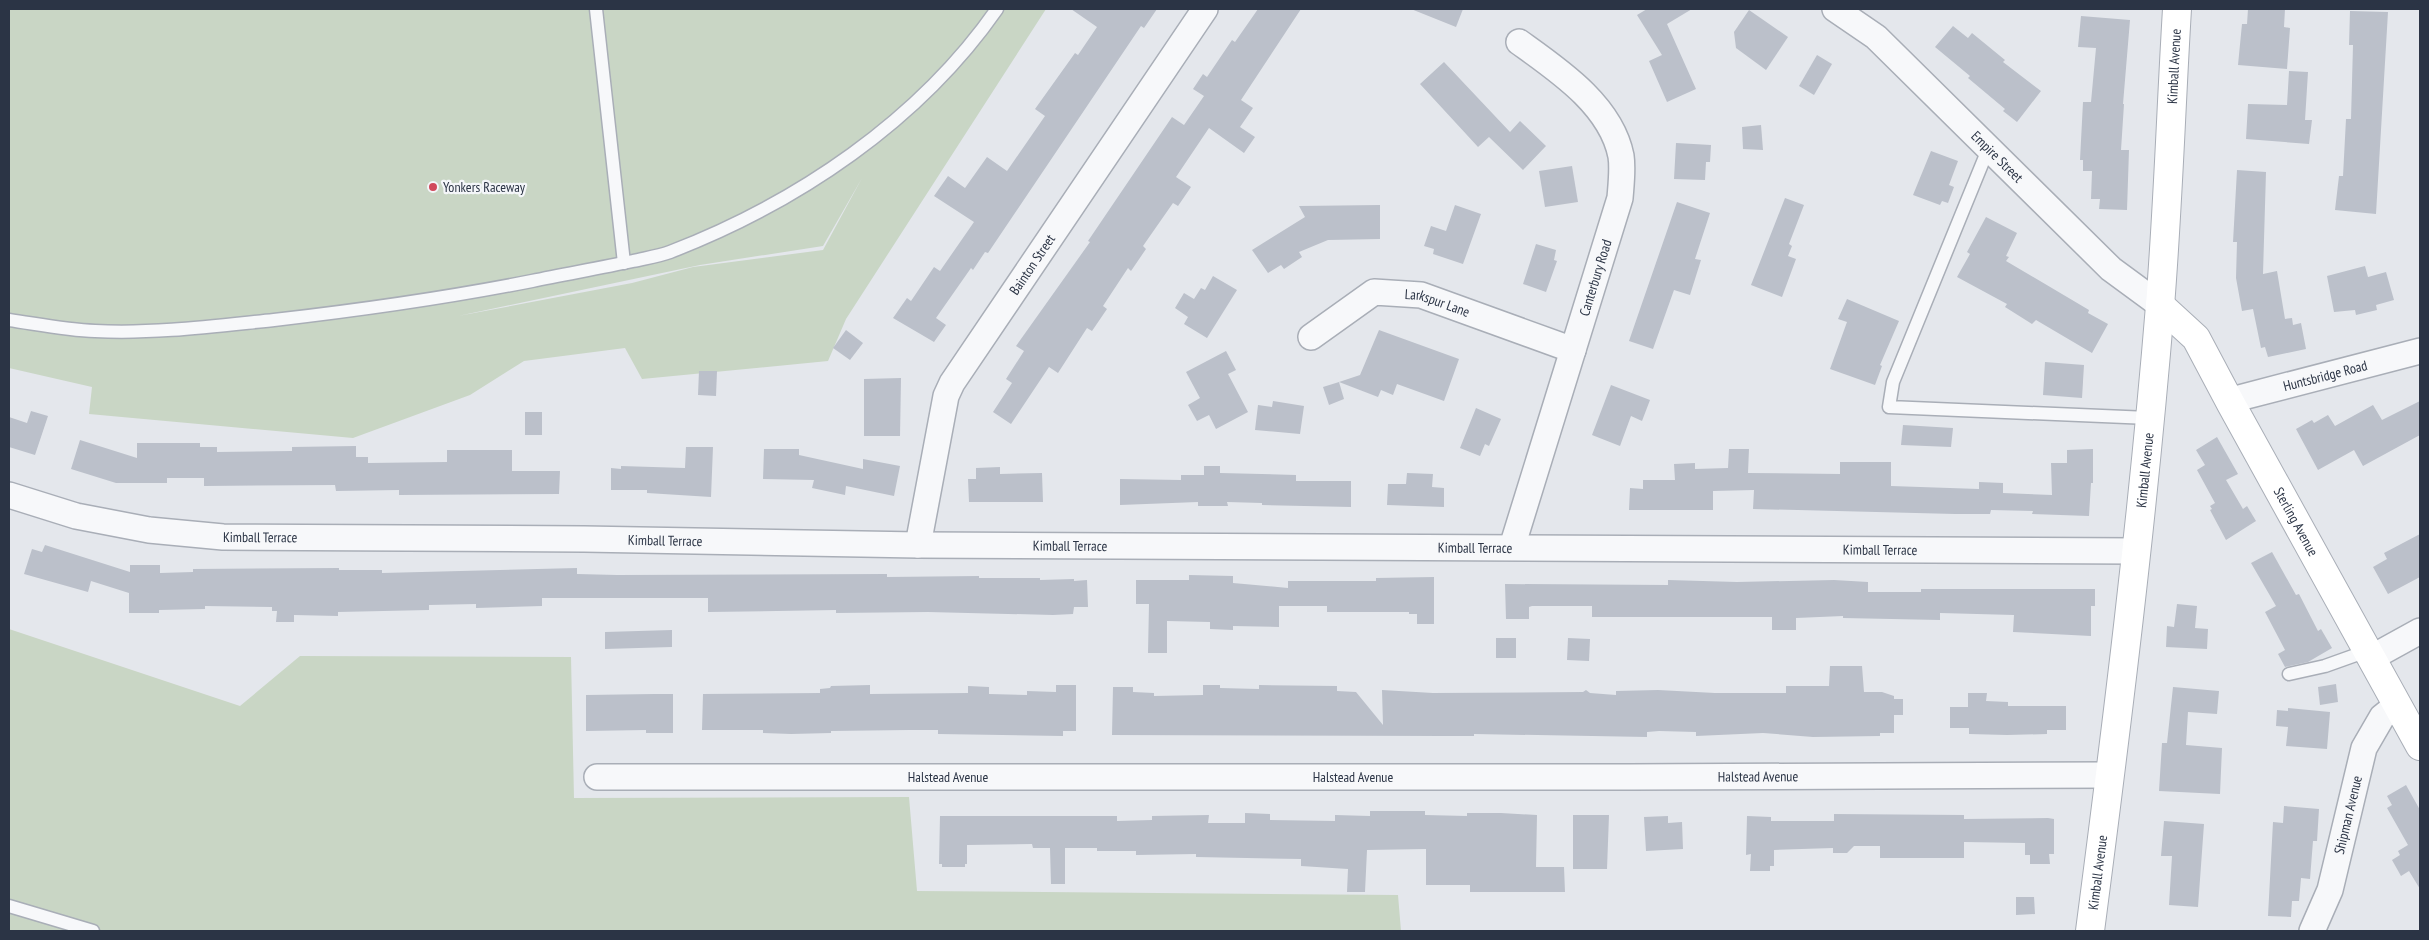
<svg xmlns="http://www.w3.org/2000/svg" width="2429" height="940" font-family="'PT Sans Narrow',sans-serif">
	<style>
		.green { fill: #c9d6c5; fill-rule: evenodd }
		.building { fill: #bbc0ca }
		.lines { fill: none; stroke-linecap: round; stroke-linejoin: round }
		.lane-casing { stroke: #a9aeb7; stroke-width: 15 }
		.street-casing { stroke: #a9aeb7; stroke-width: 28 }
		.secondary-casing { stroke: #a9aeb7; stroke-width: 30 }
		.lane { stroke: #f7f8fa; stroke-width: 12 }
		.street { stroke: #f7f8fa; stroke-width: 25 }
		.secondary { stroke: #fff; stroke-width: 28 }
		.poi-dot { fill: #d1495b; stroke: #f4f6f9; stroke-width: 2 }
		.labels { text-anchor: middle; stroke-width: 4.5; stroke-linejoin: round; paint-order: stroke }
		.street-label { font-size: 14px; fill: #2b3445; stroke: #f4f6f9 }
		.poi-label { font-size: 14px; fill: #2b3445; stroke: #f4f6f9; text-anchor: start }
	</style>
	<rect width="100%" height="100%" fill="#e4e7ec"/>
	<g class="green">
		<path d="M9 9H1046L846 319 828 361 642 379 625 348 524 361 470 395 353 438 89 414 92 387 9 368ZM862 178 823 250 693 267 632 283 458 316 700 265 823 246Z"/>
		<path d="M9 629 240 706 300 656 571 657 574 798 909 797 917 891 1398 895 1401 931H9Z"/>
	</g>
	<g class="building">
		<path d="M1071 9H1157L1144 28 1141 26 988 253 985 252 973 270 971 268 936 318 946 325 934 342 893 318 907 298 911 301 934 267 940 271 974 222 934 196 948 176 965 188 987 157 1007 171 1045 116 1035 109 1075 53 1078 55 1097 27Z"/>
		<path d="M1258 9H1301L1241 100 1253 108 1240 127 1255 137 1244 153 1209 128 1176 177 1191 187 1178 206 1173 203 1143 246 1146 249 1131 271 1128 268 1103 306 1107 309 1092 331 1087 328 1058 373 1049 367 1011 424 993 412 1012 383 1006 379 1024 351 1016 346 1090 242 1088 241 1172 117 1184 125 1204 96 1193 89 1203 74 1207 77 1232 40 1235 42Z"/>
		<path d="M1411 9H1463L1456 27Z"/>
		<path d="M1647 9H1692L1667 24 1696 89 1667 102 1649 61 1662 55 1637 15Z"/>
		<path d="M2248 9H2285L2284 27 2290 28 2287 69 2238 65 2242 24H2247Z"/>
		<path d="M1749 10 1788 37 1766 70 1736 48 1734 32Z"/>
		<path d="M2350 11 2388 12 2376 214 2335 210 2339 176H2343L2346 119H2351L2353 45H2349Z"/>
		<path d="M2081 16 2130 20 2123 104H2124L2121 150H2129L2127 210 2099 209 2100 199H2091L2092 171H2083V160H2080L2083 102H2091L2096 48 2078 47Z"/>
		<path d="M1953 26 1968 38 1972 33 2005 60 2003 62 2041 91 2017 122 2003 111 2005 109 1968 78 1970 76 1935 47Z"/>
		<path d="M1817 55 1832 64 1814 95 1799 86Z"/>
		<path d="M1444 62 1510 132 1520 121 1546 146 1523 170 1489 137 1478 147 1420 84Z"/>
		<path d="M2289 71 2308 72 2305 120H2312L2309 144 2246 139 2248 104 2287 105Z"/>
		<path d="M1761 125 1763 150 1743 149 1742 127Z"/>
		<path d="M1676 143 1711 145 1710 162H1706L1705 180 1674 179Z"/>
		<path d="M1931 151 1958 161 1949 185 1954 187 1948 203 1942 201 1940 205 1913 195Z"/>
		<path d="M1572 166 1578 202 1545 207 1539 171Z"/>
		<path d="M2237 170 2266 172 2263 274 2277 271 2285 319 2292 318 2293 325 2301 323 2306 349 2268 357 2265 347 2261 348 2253 309 2242 311 2236 278 2237 242H2233Z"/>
		<path d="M1785 198 1804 205 1789 244 1792 246 1788 256 1796 259 1782 297 1751 285Z"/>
		<path d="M1677 202 1710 213 1695 259 1701 260 1690 295 1674 290 1653 349 1629 341Z"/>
		<path d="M1380 205V239L1328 240 1299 252 1302 257 1284 269 1281 265 1268 273 1252 250 1305 217 1299 206Z"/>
		<path d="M1455 205 1481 214 1463 264 1433 254 1434 249 1424 246 1431 226 1446 231Z"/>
		<path d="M1986 217 2017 233 2006 256 2009 257 2006 261 2089 310 2088 313 2108 324 2092 353 2036 320 2032 324 2005 307 2007 304 1957 277 1970 254 1967 252Z"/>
		<path d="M1536 244 1556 250 1554 260 1557 261 1546 292 1523 284Z"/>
		<path d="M2365 266 2368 277 2386 272 2394 300 2376 305 2377 310 2356 315 2355 310 2334 312 2327 276Z"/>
		<path d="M1213 276 1237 290 1207 338 1184 324 1188 317 1175 308 1184 293 1194 299 1201 288 1205 290Z"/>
		<path d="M1847 299 1899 321 1880 365 1882 366 1875 385 1830 369 1847 322 1838 319Z"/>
		<path d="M846 330 863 343 850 360 833 348Z"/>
		<path d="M1379 330 1459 359 1444 401 1397 384 1393 395 1381 390 1378 397 1339 382 1360 375Z"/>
		<path d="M1226 351 1236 370 1228 374 1248 412 1216 429 1209 415 1197 421 1188 405 1200 398 1186 372Z"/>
		<path d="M2045 362 2084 365 2082 398 2043 395Z"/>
		<path d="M699 371H717L716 396 698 395Z"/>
		<path d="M901 378 900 436H864V379Z"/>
		<path d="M1339 382 1344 399 1329 405 1323 387Z"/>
		<path d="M1611 385 1650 400 1642 421 1631 416 1620 446 1592 435Z"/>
		<path d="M1273 401 1304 406 1300 434 1255 430 1258 405 1272 407Z"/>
		<path d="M2420 401V435L2363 466 2354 450 2318 470 2296 429 2312 420 2314 423 2328 415 2335 426 2373 405 2382 420Z"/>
		<path d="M1476 408 1501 419 1489 446 1485 444 1480 456 1460 448Z"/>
		<path d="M31 411 48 416 35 455 9 447V417L27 423Z"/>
		<rect x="525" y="412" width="17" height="23"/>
		<path d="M1903 425 1953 428 1951 447 1901 445Z"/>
		<path d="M2217 437 2238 474 2226 480 2243 509 2247 506 2256 521 2226 540 2210 510 2212 509 2210 506 2215 503 2197 470 2205 465 2196 450Z"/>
		<path d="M80 440 137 458V443H200V447H217V452L292 451V447L356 446V457H368V463L447 462V450H512V471H560L559 494 399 495V490L336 491 335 485 204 486V478H167V483H116L71 469Z"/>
		<path d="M686 447H713L711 497 647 493V490H611V468L621 469V466L685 468Z"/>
		<path d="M764 449H799V455L863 469V459L900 466 894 496 846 486 845 495 812 488 814 480 763 479Z"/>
		<path d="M1729 449H1749L1748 473 1840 474V462H1891V486L1979 489V482L2003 483V493L2052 495 2051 463H2067V450L2093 449V483H2091L2089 516 2032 514 2033 511 1991 510 1990 514H1955L1753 509 1754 490 1713 491V510H1629L1630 488 1643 489V480H1675L1674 464 1695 463V469L1728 468Z"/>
		<path d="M1204 466H1220V473L1296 475V481H1351V507L1262 505V503L1227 502 1228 506H1198V502L1120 505V479L1181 480V475H1204Z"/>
		<path d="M1000 467V474L1042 473 1043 502H969L968 479H976V468Z"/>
		<path d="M1407 473 1433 474 1432 487 1444 488V507L1387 505 1388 484H1406Z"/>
		<path d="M2420 534V577L2388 594 2373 567 2387 559 2384 553Z"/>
		<path d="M45 545 130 572V565H160V573L193 572V569L339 568V570H382V573L577 568V574L617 575 887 574V577L979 576V578H1040V580L1074 579V581L1087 580 1088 607H1074L1073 614 1053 615 928 612 836 613V610L708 612V598H542V606L476 608V604L429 605V610L338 612V616L294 615V622H276L277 611H272V607L205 606V609L159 610V613H129V593L91 581 88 592 24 574 32 549 42 552Z"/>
		<path d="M2272 552 2296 595 2299 594 2318 631 2321 629 2332 648 2308 662 2285 667 2278 654 2285 650 2265 612 2276 606 2251 563Z"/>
		<path d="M1189 575 1233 576V583L1288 588V581H1376V578L1434 577V624H1417V614H1409V612H1327V606H1279V627L1233 626V630L1210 629V622L1167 621V653H1148L1149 604H1136V580H1189Z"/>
		<path d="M1668 580 1737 582 1834 580 1868 582V592H1921V589H2095V606H2091V636L2013 632 2014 615 1940 613V620L1843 618V616L1796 618V630H1772V617H1592V606H1532L1529 607V619H1506L1505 584 1668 585Z"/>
		<path d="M2177 604 2197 606 2195 628 2208 629 2207 649 2166 647 2167 626 2174 627Z"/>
		<path d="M672 630V647L605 649V632Z"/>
		<rect x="1496" y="638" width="20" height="20"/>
		<path d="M1568 638 1590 639 1589 661 1567 660Z"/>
		<path d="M1830 666H1862L1864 692H1882L1894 696V699H1903V715H1894V733H1880V736L1813 737 1763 733 1696 736V732L1659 731 1647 732V737L1474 734V736H1444L1112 735 1113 687H1133V692L1154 693V696L1203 695V685H1220V688L1259 689V685L1337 686V691L1356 692 1383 725 1382 690 1433 693 1583 692 1586 690 1590 693 1616 695V691L1658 690 1715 693H1786V686H1829Z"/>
		<path d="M2336 684 2338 702 2320 705 2318 687Z"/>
		<path d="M870 685V694L968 693V686L989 687V694L1027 695V691L1056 692V685H1076V731H1063V736L938 734V730H909L831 731V733L791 734 763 733V730H702L703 694 820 693V689L830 688 831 686Z"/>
		<path d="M2173 687 2219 691 2217 714 2188 712 2186 745 2222 748 2220 794 2159 791 2162 743H2167Z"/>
		<path d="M1968 693H1987L1986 701 2008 702V706H2066V730H2047V734L2007 735 1969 734V728H1950V707H1968Z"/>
		<path d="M654 694H673V733H646V730L586 731V695Z"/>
		<path d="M2288 708 2330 712 2327 749 2286 746 2288 727 2276 726 2277 710 2288 711Z"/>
		<path d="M2406 785 2420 810V889L2409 871 2401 876 2392 860 2400 855 2398 851 2408 845 2387 808 2392 805 2387 796Z"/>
		<path d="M2284 806 2319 809 2317 841H2313L2310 879 2301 878 2299 901H2292L2291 917 2268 916 2273 822 2283 823Z"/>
		<path d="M1370 811H1425V815L1467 816V813H1501L1537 815 1536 867H1564L1565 892H1470V885H1426V849L1367 850 1365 892H1347L1348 869 1301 866V859L1196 857V854L1136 855V851H1097V848H1065V884H1051L1050 848H1033L1032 844 967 845V864H965V867H942V864H939L940 816H1117V821L1152 820V816L1209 815 1208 823H1245V813L1270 814V820L1335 821V815L1370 816Z"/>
		<path d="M1834 814 1964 815V819L2048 818 2054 819V854H2049L2050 864H2030V855H2025V843L1964 842V858H1880V846H1854L1847 853H1833V848L1774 850V866H1770V871H1750L1751 854 1746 855 1747 816 1771 817V821H1834Z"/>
		<path d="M1573 815H1609L1607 869H1573Z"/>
		<path d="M1668 816V823L1682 822 1683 849 1646 851 1644 817Z"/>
		<path d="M2164 821 2204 824 2198 907 2169 905 2172 856H2161Z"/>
		<path d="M2016 897H2034L2035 914 2016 915Z"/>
	</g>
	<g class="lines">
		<g class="lane-casing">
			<g id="lane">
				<path d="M596 9 624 263"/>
				<path d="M1989 147 1893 382 1889 407 2149 418"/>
				<path d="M9 320C37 324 66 330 95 331 155 334 215 326 274 320 361 310 446 298 532 281 566 274 600 268 633 261 646 258 659 256 670 252 797 203 919 121 997 9"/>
				<path d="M2289 674 2325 666 2367 651"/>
				<path d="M9 906 93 931"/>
			</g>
		</g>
		<g class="street-casing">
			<g id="street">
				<path id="s1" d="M1835 9 1876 37 2111 269 2160 305"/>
				<path id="s2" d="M1311 337 1374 292 1421 295 1573 350"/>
				<path id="s3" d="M2231 404 2239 398 2420 351"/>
				<path id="s4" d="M9 495 76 516 149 530 223 537 584 539 918 545 2136 551"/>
				<path id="s5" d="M918 545 946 396 952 383 1205 9"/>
				<path id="s6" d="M1512 547 1620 198C1621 185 1623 169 1621 156 1611 105 1558 70 1519 42"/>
				<path d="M2371 658 2420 631"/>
				<path id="s7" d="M597 777H1630L2110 775"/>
				<path id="s8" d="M2312 931 2330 890 2364 748 2382 717 2397 705"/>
			</g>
		</g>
		<g class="secondary-casing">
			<g id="secondary">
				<path id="s9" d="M2160 305 2196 338 2231 404 2420 746"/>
				<path id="s10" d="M2090 931C2117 724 2143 515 2160 306 2168 207 2171 108 2177 9"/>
			</g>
		</g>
		<use href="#lane" class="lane"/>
		<use href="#street" class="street"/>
		<use href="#secondary" class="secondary"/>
	</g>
	<circle class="poi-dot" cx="433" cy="187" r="5"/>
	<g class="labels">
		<g class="street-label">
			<text dy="5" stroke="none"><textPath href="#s10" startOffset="869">Kimball Avenue</textPath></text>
			<text dy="5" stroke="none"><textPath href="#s1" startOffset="220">Empire Street</textPath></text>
			<text dy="5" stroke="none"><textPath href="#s5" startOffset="309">Bainton Street</textPath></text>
			<text dy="5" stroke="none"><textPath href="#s6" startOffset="282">Canterbury Road</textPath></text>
			<text dy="5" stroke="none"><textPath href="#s2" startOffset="142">Larkspur Lane</textPath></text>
			<text dy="5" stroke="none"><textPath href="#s3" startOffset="99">Huntsbridge Road</textPath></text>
			<text dy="5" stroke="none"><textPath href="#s10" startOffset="464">Kimball Avenue</textPath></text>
			<text dy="5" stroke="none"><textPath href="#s9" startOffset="258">Sterling Avenue</textPath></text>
			<text dy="5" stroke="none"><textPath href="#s4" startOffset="256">Kimball Terrace</textPath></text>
			<text dy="5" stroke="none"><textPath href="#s4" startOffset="661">Kimball Terrace</textPath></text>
			<text dy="5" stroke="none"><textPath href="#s4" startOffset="1066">Kimball Terrace</textPath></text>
			<text dy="5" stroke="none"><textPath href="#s4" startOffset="1471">Kimball Terrace</textPath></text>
			<text dy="5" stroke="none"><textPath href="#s4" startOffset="1876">Kimball Terrace</textPath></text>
			<text dy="5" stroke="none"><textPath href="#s7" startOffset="1161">Halstead Avenue</textPath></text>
			<text dy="5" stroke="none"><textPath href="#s7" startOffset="351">Halstead Avenue</textPath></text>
			<text dy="5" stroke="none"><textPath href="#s7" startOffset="756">Halstead Avenue</textPath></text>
			<text dy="5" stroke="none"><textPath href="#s8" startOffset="122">Shipman Avenue</textPath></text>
			<text dy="5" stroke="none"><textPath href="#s10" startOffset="59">Kimball Avenue</textPath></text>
		</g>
		<g class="poi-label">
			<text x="443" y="192">Yonkers Raceway</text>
		</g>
	</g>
	<rect width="2429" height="940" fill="none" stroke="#2b3445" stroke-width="20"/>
</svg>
